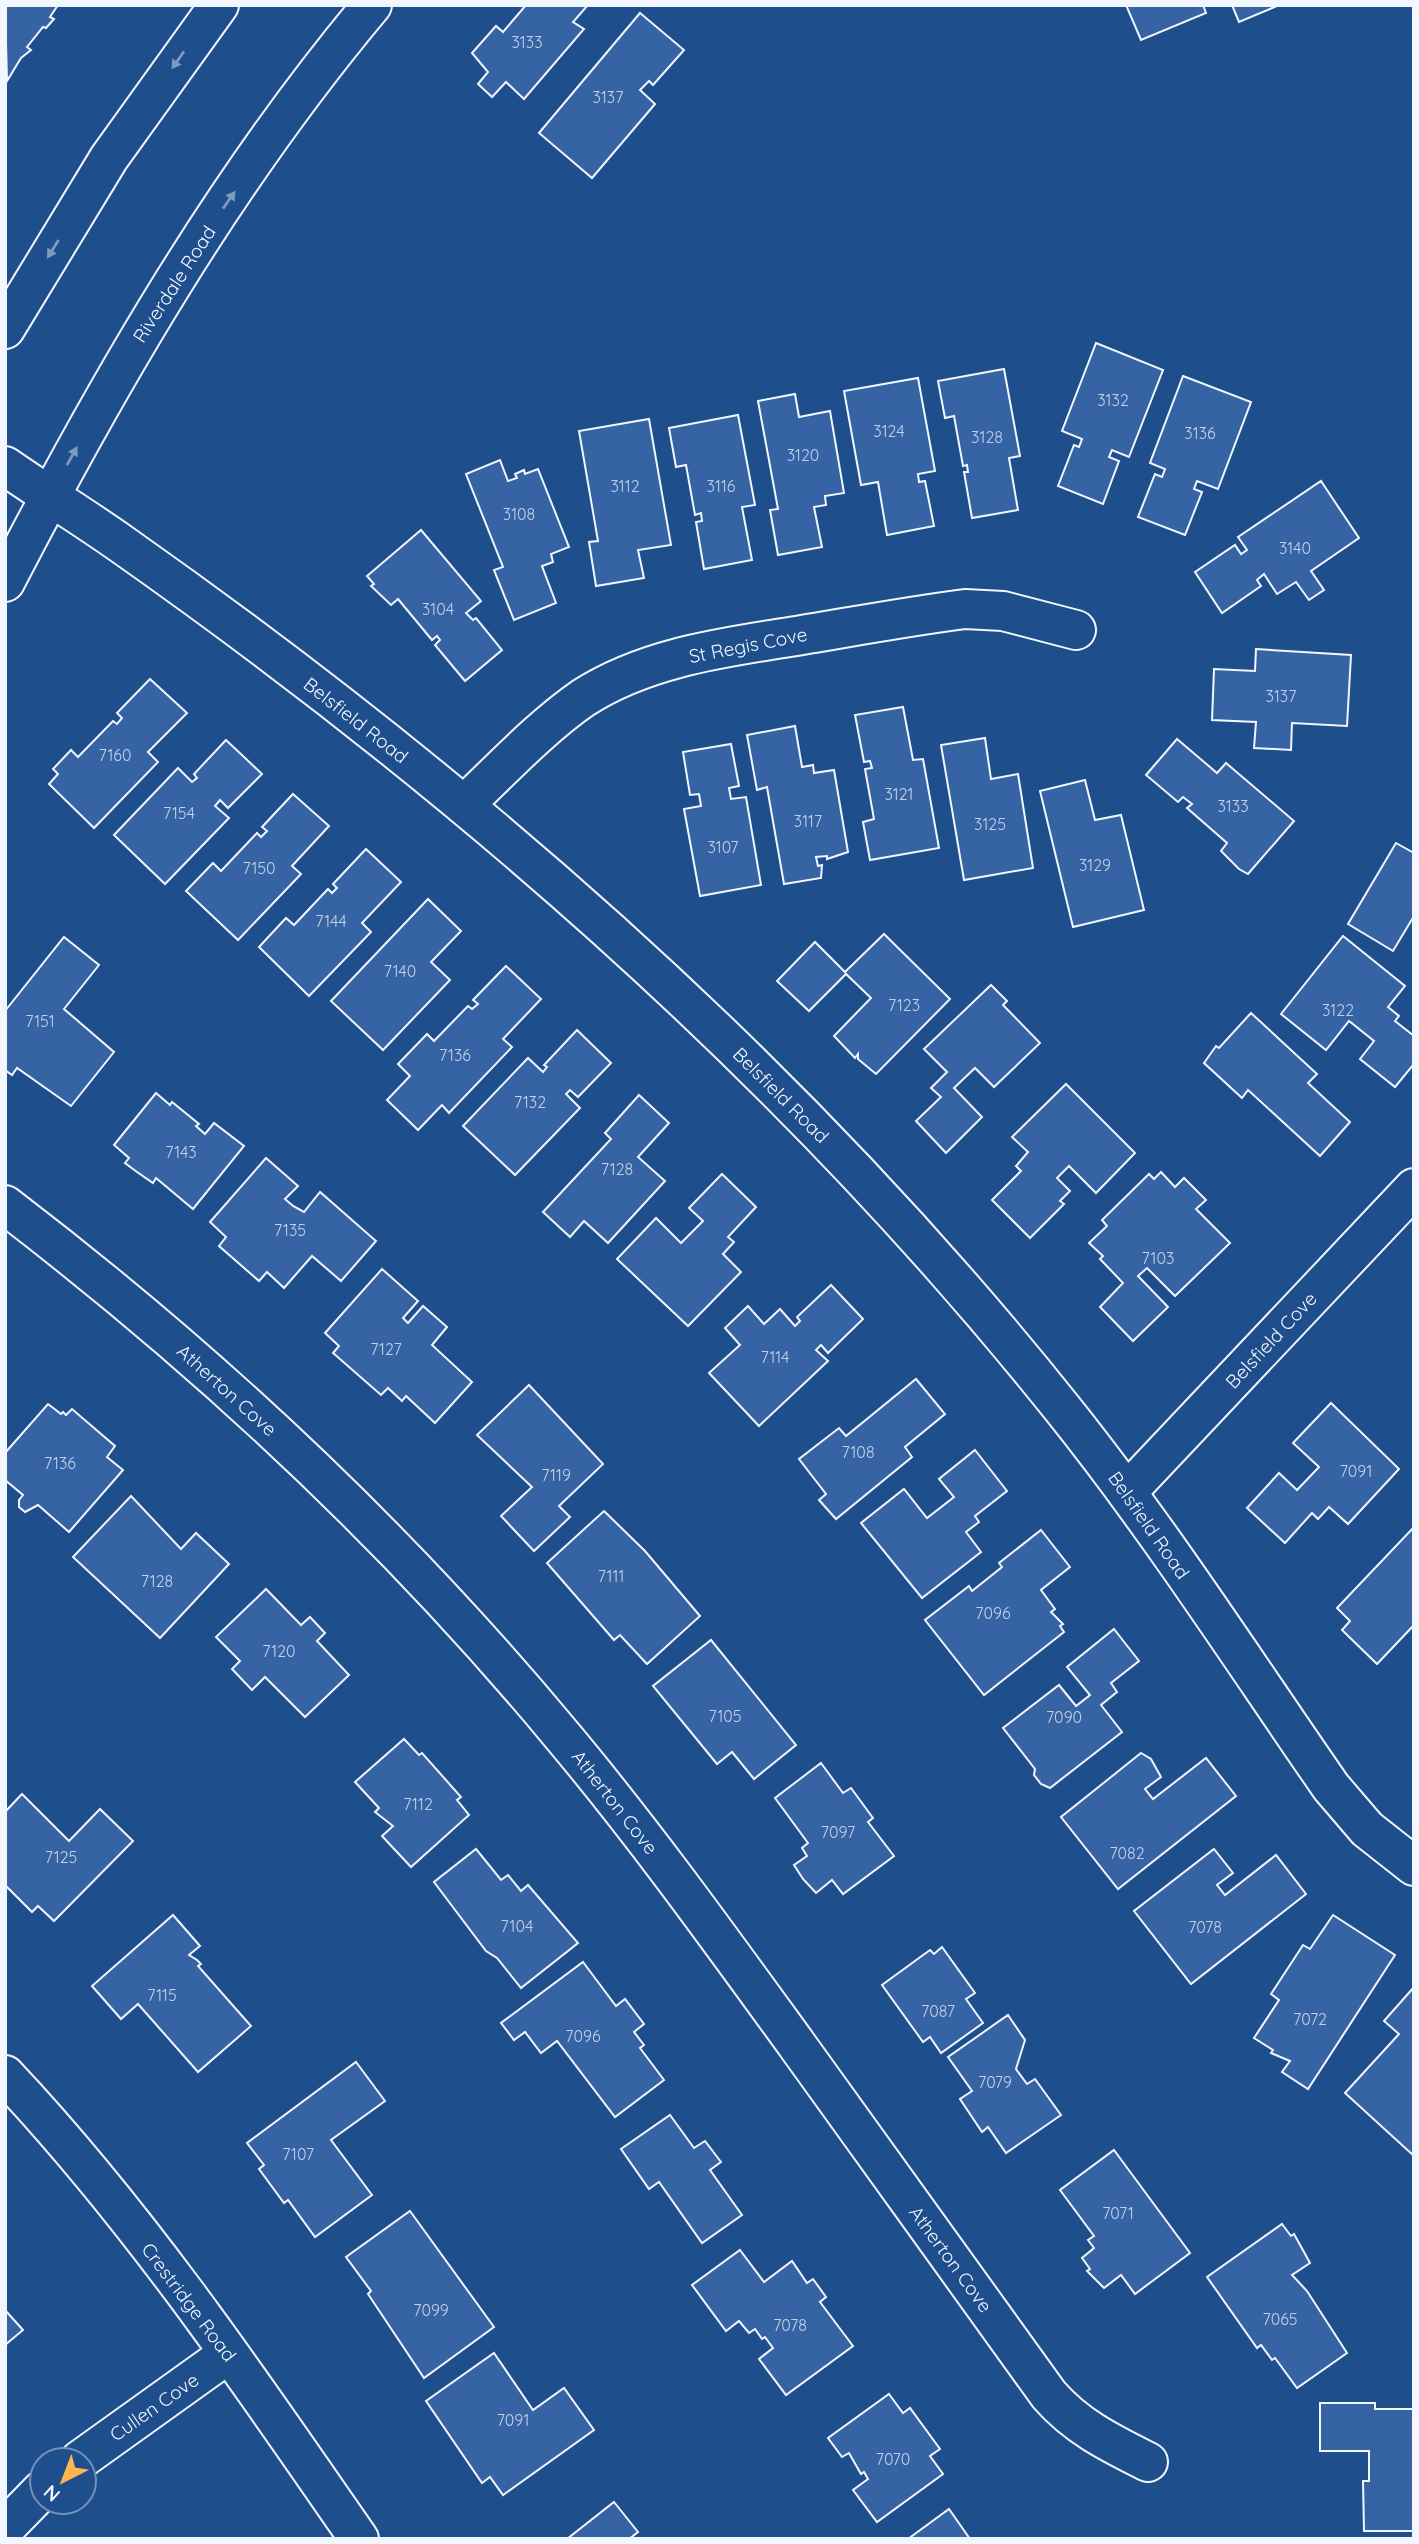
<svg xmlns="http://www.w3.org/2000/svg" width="1419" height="2544" font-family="Quicksand,sans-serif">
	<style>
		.building { fill: #3563a3; stroke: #f2f6ff; stroke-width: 2 }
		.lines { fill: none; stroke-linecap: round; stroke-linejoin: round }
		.minor-casing { stroke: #f2f6ff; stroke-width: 42 }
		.tertiary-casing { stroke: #f2f6ff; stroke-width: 42 }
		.minor { stroke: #1f4e8c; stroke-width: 38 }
		.tertiary { stroke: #1f4e8c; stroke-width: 38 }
		.oneway { fill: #7e9ac0 }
		.labels { text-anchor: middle; stroke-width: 5; stroke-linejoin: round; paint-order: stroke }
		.number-label { font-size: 16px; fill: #c3d1e8 }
		.street-label { font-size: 19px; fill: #f2f6ff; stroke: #1f4e8c }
	</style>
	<rect width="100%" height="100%" fill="#1f4e8c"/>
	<g class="building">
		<path d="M5 5H58L50 17 54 19 46 28 43 27 27 47 31 50 21 58 7 81Z"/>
		<path d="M526 5H588L573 22 584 29 524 99 506 82 492 97 478 84 488 72 472 53 496 26 503 32Z"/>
		<path d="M1126 5H1203L1206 13 1141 40Z"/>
		<path d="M1232 5H1277V6L1239 22Z"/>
		<path d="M640 13 684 50 653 85 649 81 640 90 655 104 592 178 539 133Z"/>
		<path d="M1096 343 1163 370 1129 457 1112 450 1109 457 1119 461 1103 504 1058 486 1074 445 1079 447 1082 439 1062 431Z"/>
		<path d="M1004 369 1020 456 1009 458 1018 510 972 518 964 472H968L967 465 963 466 954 416 945 418 938 381Z"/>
		<path d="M1183 376 1251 402 1218 489 1197 481 1194 489 1202 492 1185 535 1138 517 1155 474 1162 477 1165 469 1150 463Z"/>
		<path d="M918 378 935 471 918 474 919 482 925 481 934 526 887 535 878 482 861 485 844 391Z"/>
		<path d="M795 394 799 417 830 411 844 493 825 496 826 505 814 507 822 547 778 555 770 510 778 509 758 401Z"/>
		<path d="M738 415 755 505 742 507 752 560 704 569 696 522 702 521 701 513 695 515 686 465 676 467 669 428Z"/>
		<path d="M649 419 671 545 638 550 644 578 596 586 589 542 598 541 579 431Z"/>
		<path d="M500 460 508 481 517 478 515 474 524 470 525 474 538 469 569 547 551 554 553 562 542 566 556 603 514 620 494 570 503 567 466 474Z"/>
		<path d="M1321 481 1359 538 1311 571 1324 590 1309 600 1296 582 1277 594 1264 574 1257 580 1261 586 1222 613 1195 572 1235 545 1241 554 1247 550 1238 537Z"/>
		<path d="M421 530 481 601 466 613 473 620 476 618 502 650 465 681 435 645 440 640 437 636 432 640 398 599 391 605 371 586 374 584 367 576Z"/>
		<path d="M1256 649 1351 655 1347 726 1292 723 1291 750 1254 748 1256 722 1212 720 1214 669 1255 671Z"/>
		<path d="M150 679 187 713 148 752 158 762 94 828 49 784 58 774 53 769 71 750 78 757 113 721 117 724 122 718 117 713Z"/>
		<path d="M903 707 913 760 923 759 939 848 870 860 863 822 874 819 865 769 872 768 870 761 864 762 855 715Z"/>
		<path d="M795 726 802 767 813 765 814 773 834 770 848 852 827 859V856L816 857 818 866 822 865 821 878 784 884 767 787 757 790 747 735Z"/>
		<path d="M985 738 991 779 1018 774 1033 868 964 880 941 745Z"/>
		<path d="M1177 739 1217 773 1226 763 1294 821 1248 874 1239 869 1221 851 1227 843 1187 808 1192 804 1183 797 1178 802 1146 775Z"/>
		<path d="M226 740 262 774 228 808 220 800 215 806 229 818 165 884 114 835 178 768 192 782 197 778 194 774Z"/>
		<path d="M731 744 739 786 729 788 731 799 746 797 761 885 700 896 684 809 701 806 699 794 690 795 683 752Z"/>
		<path d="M1085 780 1095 820 1121 815 1144 910 1073 927 1040 791Z"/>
		<path d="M293 794 329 826 292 866 301 874 238 940 186 891 213 863 221 871 257 833 261 837 267 831 262 827Z"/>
		<path d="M1396 843 1414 853V916L1393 951 1348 924Z"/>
		<path d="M366 849 401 882 362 923 371 932 309 996 259 947 286 918 294 925 328 889 332 893 337 888 333 884Z"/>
		<path d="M428 899 461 931 431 962 450 980 383 1050 331 1001Z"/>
		<path d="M884 934 950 999 876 1074 858 1059V1054L855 1058 834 1036 871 998 846 974 809 1011 777 981 815 942 845 972Z"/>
		<path d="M1343 936 1405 986 1388 1007 1399 1016 1395 1021 1414 1036V1064L1395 1087 1360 1059 1374 1041 1349 1021 1326 1050 1281 1014Z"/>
		<path d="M64 937 99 965 64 1009 114 1052 71 1106 17 1068 12 1075 5 1070V1011Z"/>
		<path d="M506 966 541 999 503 1039 512 1047 449 1113 442 1105 418 1130 387 1100 410 1076 398 1064 427 1034 434 1041 468 1006 472 1009 478 1004 473 1000Z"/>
		<path d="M991 985 1007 1001 1003 1005 1040 1043 994 1087 975 1068 954 1088 982 1117 946 1153 916 1121 941 1097 931 1088 947 1072 924 1049Z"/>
		<path d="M1251 1013 1317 1074 1308 1083 1350 1122 1320 1156 1248 1090 1242 1098 1204 1063 1216 1046 1219 1048Z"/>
		<path d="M577 1030 611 1063 578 1097 570 1090 566 1094 580 1108 515 1175 463 1126 528 1058 543 1072 547 1067 544 1065Z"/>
		<path d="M1066 1084 1135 1153 1096 1193 1069 1166 1057 1178 1070 1191 1060 1201 1064 1204 1030 1238 992 1200 1021 1171 1016 1166 1028 1152 1012 1137Z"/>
		<path d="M156 1093 170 1105 172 1102 199 1124 196 1126 205 1134 214 1123 244 1146 193 1209 156 1178 153 1183 137 1172 125 1163 129 1158 114 1145Z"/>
		<path d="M639 1095 669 1123 638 1157 665 1181 608 1243 584 1221 570 1237 543 1212 611 1139 605 1133Z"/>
		<path d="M266 1158 298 1186 285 1199 293 1206 304 1212 320 1192 376 1241 341 1281 312 1256 284 1288 267 1272 259 1281 219 1246 226 1237 210 1222Z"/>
		<path d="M1161 1172 1175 1187 1184 1178 1206 1200 1196 1209 1230 1243 1175 1296 1147 1268 1138 1276 1168 1307 1133 1341 1100 1307 1123 1283 1100 1259 1103 1256 1089 1243 1107 1226 1102 1220 1149 1174 1154 1179Z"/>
		<path d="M722 1174 756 1207 728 1237 734 1242 723 1254 741 1272 688 1326 617 1259 656 1218 681 1243 703 1221 689 1208Z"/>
		<path d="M382 1269 418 1301 403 1318 408 1323 423 1306 447 1327 432 1345 472 1382 435 1423 406 1396 402 1401 388 1388 381 1395 333 1353 339 1346 325 1333Z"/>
		<path d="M831 1285 863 1319 828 1353 821 1345 816 1350 828 1361 759 1426 709 1373 740 1345 725 1328 748 1306 764 1324 780 1309 795 1326 800 1321 797 1317Z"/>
		<path d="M916 1379 945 1414 905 1447 912 1457 836 1519 819 1500 826 1494 799 1459 839 1428 846 1436Z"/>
		<path d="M529 1385 603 1464 559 1506 570 1517 534 1551 501 1516 532 1487 477 1435Z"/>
		<path d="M1331 1403 1399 1469 1348 1524 1329 1507 1318 1519 1312 1513 1285 1543 1247 1508 1279 1473 1297 1490 1319 1467 1293 1443Z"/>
		<path d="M48 1404 61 1414 63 1412 66 1415 72 1409 115 1446 107 1457 123 1470 69 1532 38 1505 25 1512 19 1507V1500L23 1495 5 1480V1453Z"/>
		<path d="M975 1450 1007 1491 975 1516 979 1522 966 1532 981 1552 922 1598 861 1523 904 1489 927 1518 954 1497 939 1479Z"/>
		<path d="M131 1496 181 1549 196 1533 229 1564 160 1638 73 1557Z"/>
		<path d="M604 1511 645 1551 700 1616 647 1664 620 1635 614 1640 547 1563Z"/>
		<path d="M1414 1527V1625L1377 1664 1342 1630 1350 1621 1337 1608Z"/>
		<path d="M1041 1530 1070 1567 1041 1590 1055 1609 1051 1612 1063 1624 1060 1626 1064 1632 984 1695 925 1620 969 1586 972 1591 1002 1567 999 1563Z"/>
		<path d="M266 1589 301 1625 310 1617 325 1633 317 1641 349 1675 305 1717 265 1677 252 1690 232 1669 240 1661 216 1637Z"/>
		<path d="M1114 1629 1139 1661 1111 1683 1117 1692 1101 1705 1122 1732 1050 1788 1041 1784 1034 1775 1035 1769 1003 1728 1059 1685 1076 1706 1090 1695 1067 1667Z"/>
		<path d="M711 1640 796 1745 754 1779 732 1752 717 1764 653 1686Z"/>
		<path d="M404 1739 419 1755 422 1753 461 1797 457 1800 469 1815 411 1867 382 1836 393 1826 375 1812 379 1808 355 1782Z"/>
		<path d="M1141 1753 1151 1759 1161 1777 1145 1789 1153 1799 1206 1758 1236 1796 1118 1889 1061 1817Z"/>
		<path d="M821 1763 843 1793 851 1788 873 1818 868 1822 894 1856 843 1894 832 1880 816 1893 803 1879 794 1865 807 1856 802 1848 808 1843 775 1798Z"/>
		<path d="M22 1794 69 1841 100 1809 133 1841 54 1921 38 1906 32 1912 5 1885V1812Z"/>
		<path d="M476 1849 501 1880 508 1875 521 1891 528 1885 578 1943 521 1988 497 1958 486 1951 434 1882Z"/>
		<path d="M1214 1849 1233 1873 1217 1885 1225 1895 1276 1855 1306 1894 1191 1984 1134 1911Z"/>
		<path d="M173 1915 200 1946 189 1955 197 1960 201 1964 198 1966 251 2026 198 2072 138 2004 121 2019 92 1986Z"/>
		<path d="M1333 1915 1395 1955 1308 2089 1282 2072 1290 2061 1271 2053 1273 2050 1254 2038 1279 2000 1271 1994 1303 1945 1310 1949Z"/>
		<path d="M942 1947 975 1993 966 1999 983 2023 941 2053 930 2037 923 2042 882 1985 930 1950 934 1954Z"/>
		<path d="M583 1962 616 2006 625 1999 644 2024 634 2032 644 2045 640 2048 664 2080 615 2117 557 2041 541 2053 525 2032 514 2040 501 2023Z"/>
		<path d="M1414 1987V2156L1345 2093 1399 2034 1384 2021Z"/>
		<path d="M1008 2015 1025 2040 1016 2069 1027 2084 1035 2079 1061 2115 1006 2153 988 2127 982 2132 960 2099 972 2091 948 2057Z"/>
		<path d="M356 2062 385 2101 331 2140 372 2195 315 2237 288 2200 284 2203 259 2169 264 2165 247 2143Z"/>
		<path d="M670 2115 694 2148 705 2141 721 2162 710 2170 742 2215 702 2243 659 2182 649 2189 621 2149Z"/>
		<path d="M1114 2150 1190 2253 1135 2294 1121 2275 1104 2288 1087 2271 1090 2269 1082 2258 1094 2248 1088 2240 1094 2236 1060 2190Z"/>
		<path d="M410 2211 494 2327 424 2378 368 2294 371 2291 346 2257Z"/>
		<path d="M1282 2224 1291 2236 1294 2234 1310 2263 1292 2275 1307 2291 1347 2353 1297 2388 1275 2358 1272 2360 1261 2345 1257 2348 1207 2277Z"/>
		<path d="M740 2250 764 2282 792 2261 807 2283 813 2279 826 2297 820 2302 853 2346 786 2395 759 2359 773 2348 765 2337 762 2339 755 2329 749 2333 739 2321 726 2331 692 2285Z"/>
		<path d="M5 2310 23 2330 5 2345Z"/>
		<path d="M494 2353 533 2410 564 2388 594 2430 503 2495 490 2477 482 2483 426 2401Z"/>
		<path d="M889 2394 903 2413 910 2408 940 2449 930 2456 943 2474 877 2522 853 2490 868 2479 864 2472 861 2474 849 2453 842 2457 828 2438Z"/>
		<path d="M1320 2403H1375V2409H1414V2531H1364L1363 2481H1369V2451H1320Z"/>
		<path d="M614 2502 638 2532 629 2539H567Z"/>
		<path d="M949 2509 970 2539H908Z"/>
	</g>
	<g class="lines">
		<g class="minor-casing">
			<g id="minor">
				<path d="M5 466C44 493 85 518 123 545 471 790 796 1075 1062 1408 1159 1529 1243 1660 1331 1787L1367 1829 1414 1866"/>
				<path d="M464 805C502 769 540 728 583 698 648 656 728 647 802 635 856 626 911 616 965 609L1003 611 1076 630"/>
				<path d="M5 1205C208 1360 397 1537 560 1733 644 1833 720 1939 797 2045 881 2162 965 2278 1049 2395 1077 2427 1110 2443 1148 2462"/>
				<path d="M1127 1492 1414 1188"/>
				<path d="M80 2460 228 2354"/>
				<path d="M5 2528 42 2490"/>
			</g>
		</g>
		<g class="tertiary-casing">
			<g id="tertiary">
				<path d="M5 329 109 158 219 5"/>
				<path d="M5 582C109 381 226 179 372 5"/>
				<path d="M5 2075C137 2215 250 2381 359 2539"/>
			</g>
		</g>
		<use href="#minor" class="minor"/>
		<use href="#tertiary" class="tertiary"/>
	</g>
	<defs><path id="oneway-solid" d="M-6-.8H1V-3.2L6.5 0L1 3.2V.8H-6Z" transform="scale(1.75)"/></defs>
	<g class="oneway">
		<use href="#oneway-solid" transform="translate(178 60) rotate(125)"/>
		<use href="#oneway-solid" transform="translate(229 200) rotate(-55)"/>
		<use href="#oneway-solid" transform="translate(53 249) rotate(122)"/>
		<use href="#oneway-solid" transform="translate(72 456) rotate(-61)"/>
	</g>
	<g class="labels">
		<g class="number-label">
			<text x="527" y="48">3133</text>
			<text x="608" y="103">3137</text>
			<text x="1113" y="406">3132</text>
			<text x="889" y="437">3124</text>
			<text x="1200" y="439">3136</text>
			<text x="987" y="443">3128</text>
			<text x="803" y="461">3120</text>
			<text x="625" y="492">3112</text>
			<text x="721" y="492">3116</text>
			<text x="519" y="520">3108</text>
			<text x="1295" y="554">3140</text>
			<text x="438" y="615">3104</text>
			<text x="1281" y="702">3137</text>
			<text x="115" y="761">7160</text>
			<text x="899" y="800">3121</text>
			<text x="1233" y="812">3133</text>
			<text x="179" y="819">7154</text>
			<text x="808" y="827">3117</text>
			<text x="990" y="830">3125</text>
			<text x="723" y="853">3107</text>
			<text x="1095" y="871">3129</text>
			<text x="259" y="874">7150</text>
			<text x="331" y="927">7144</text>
			<text x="400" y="977">7140</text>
			<text x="904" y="1011">7123</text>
			<text x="1338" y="1016">3122</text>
			<text x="40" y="1027">7151</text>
			<text x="455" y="1061">7136</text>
			<text x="530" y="1108">7132</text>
			<text x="181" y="1158">7143</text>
			<text x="617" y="1175">7128</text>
			<text x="290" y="1236">7135</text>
			<text x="1158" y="1264">7103</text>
			<text x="386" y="1355">7127</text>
			<text x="775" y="1363">7114</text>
			<text x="858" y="1458">7108</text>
			<text x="60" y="1469">7136</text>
			<text x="1356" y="1477">7091</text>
			<text x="556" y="1481">7119</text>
			<text x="611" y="1582">7111</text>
			<text x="157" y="1587">7128</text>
			<text x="993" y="1619">7096</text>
			<text x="279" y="1657">7120</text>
			<text x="725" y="1722">7105</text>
			<text x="1064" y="1723">7090</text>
			<text x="418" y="1810">7112</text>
			<text x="838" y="1838">7097</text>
			<text x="1127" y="1859">7082</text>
			<text x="61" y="1863">7125</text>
			<text x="517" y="1932">7104</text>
			<text x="1205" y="1933">7078</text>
			<text x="162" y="2001">7115</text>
			<text x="938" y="2017">7087</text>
			<text x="1310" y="2025">7072</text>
			<text x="583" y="2042">7096</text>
			<text x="995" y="2088">7079</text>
			<text x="298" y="2160">7107</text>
			<text x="1118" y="2219">7071</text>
			<text x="431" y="2316">7099</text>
			<text x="1280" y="2325">7065</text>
			<text x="790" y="2331">7078</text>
			<text x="513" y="2426">7091</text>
			<text x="893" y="2465">7070</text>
		</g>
		<g class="street-label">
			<text transform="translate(174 284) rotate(-57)" y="7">Riverdale Road</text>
			<text transform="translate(748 645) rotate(-11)" y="7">St Regis Cove</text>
			<text transform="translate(356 720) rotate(38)" y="7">Belsfield Road</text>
			<text transform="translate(781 1095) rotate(45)" y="7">Belsfield Road</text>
			<text transform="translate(1271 1340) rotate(-47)" y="7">Belsfield Cove</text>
			<text transform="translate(227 1390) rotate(42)" y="7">Atherton Cove</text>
			<text transform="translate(1149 1525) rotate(55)" y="7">Belsfield Road</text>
			<text transform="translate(615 1802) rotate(52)" y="7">Atherton Cove</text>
			<text transform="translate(951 2259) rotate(54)" y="7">Atherton Cove</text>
			<text transform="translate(189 2302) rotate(53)" y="7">Crestridge Road</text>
			<text transform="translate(154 2407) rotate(-35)" y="7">Cullen Cove</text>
		</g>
	</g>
	<rect width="1419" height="2544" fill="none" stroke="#f2f6ff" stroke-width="14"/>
	<g transform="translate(63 2481) rotate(222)"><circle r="33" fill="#1f4e8c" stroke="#7391ba" stroke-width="2"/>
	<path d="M0-5L12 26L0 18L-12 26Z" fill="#ffb74d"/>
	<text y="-10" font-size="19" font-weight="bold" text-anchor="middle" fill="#f2f6ff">N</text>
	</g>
</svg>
